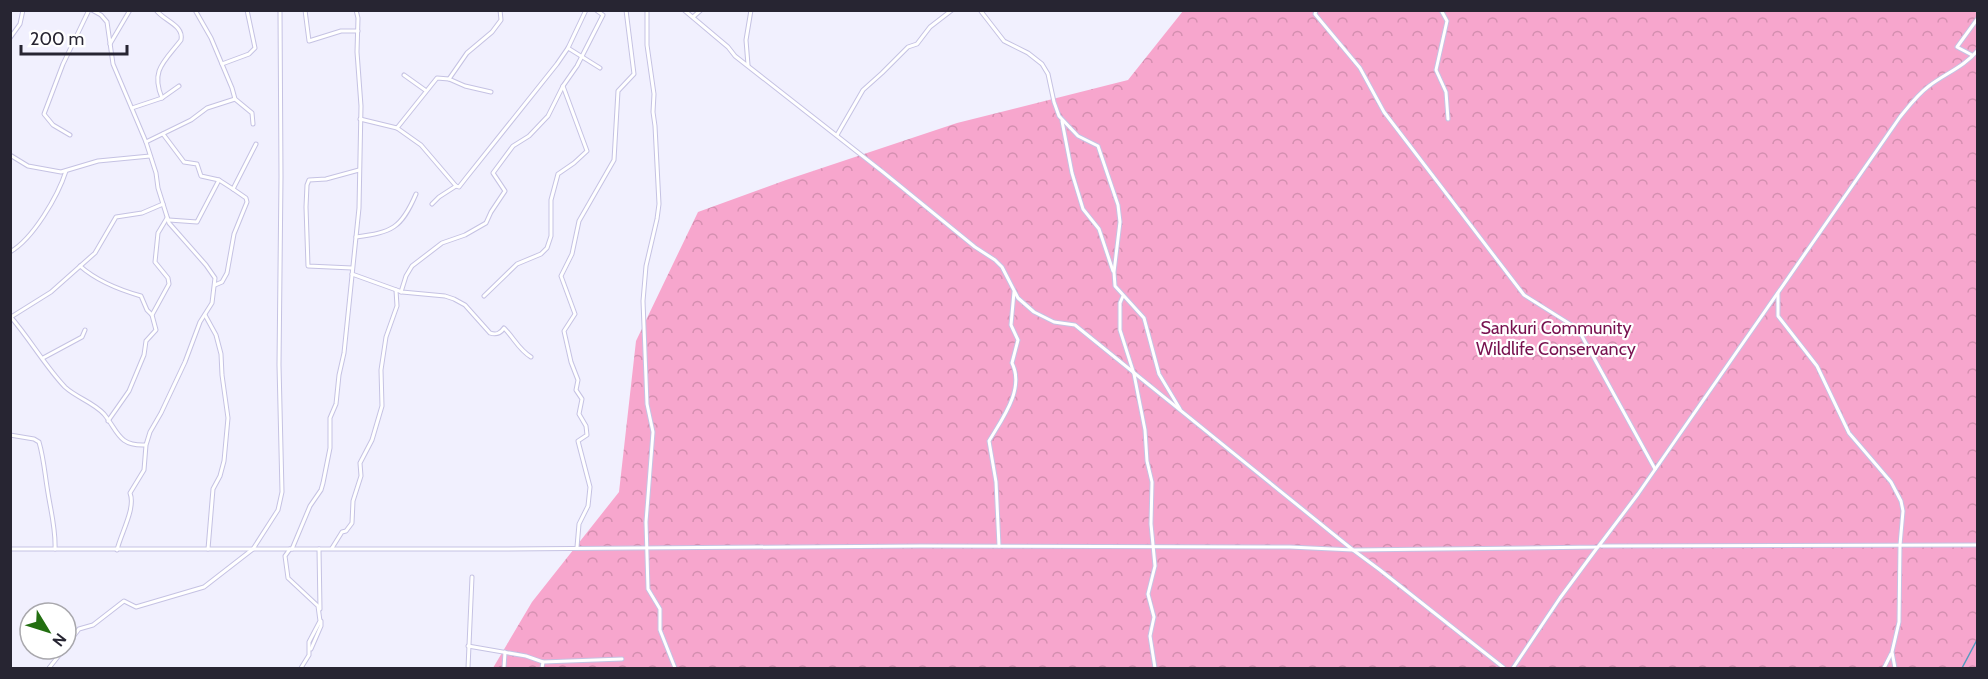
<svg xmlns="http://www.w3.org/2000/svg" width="1988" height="679" font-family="Cabin,sans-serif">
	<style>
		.park { fill: url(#park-crowns) }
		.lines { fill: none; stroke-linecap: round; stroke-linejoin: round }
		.stream { stroke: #539bbf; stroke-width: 1.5 }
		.street-casing { stroke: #c5c2e3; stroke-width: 5 }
		.street { stroke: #fff; stroke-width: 3 }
		.labels { text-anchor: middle; stroke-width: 4.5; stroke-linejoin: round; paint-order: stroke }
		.park-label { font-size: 18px; fill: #77114f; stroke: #fff }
	</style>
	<defs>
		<pattern id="park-crowns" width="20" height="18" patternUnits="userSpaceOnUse" patternTransform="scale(1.5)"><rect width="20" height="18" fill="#f7a6cd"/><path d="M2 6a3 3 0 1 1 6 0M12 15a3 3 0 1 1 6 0" fill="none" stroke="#d48fb0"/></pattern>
	</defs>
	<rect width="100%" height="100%" fill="#f1f0fe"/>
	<path class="park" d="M1183 11H1977V668H493L532 602 619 492 636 341 698 212 786 180 957 123 1128 80Z"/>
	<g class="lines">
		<path class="stream" d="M1962 668 1978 638"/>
		<g class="street-casing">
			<g id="street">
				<path d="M92 10 101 15 107 22 113 64 146 142 156 173 158 188 169 223 206 265 215 278 212 303 200 322 185 362 161 413 150 432 146 445 144 470 130 493C136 508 121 533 117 550"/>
				<path d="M156 10C164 21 184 25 181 40 165 61 150 70 162 98"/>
				<path d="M195 10 211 38 232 88 235 99 252 113 253 124"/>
				<path d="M305 10 309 41 341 31H358"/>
				<path d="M647 10V45L654 94 653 112 655 126 659 204 657 219 646 266 643 301 647 404 653 432 646 522 648 589 660 609V630L675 668"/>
				<path d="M684 10 728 47 735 56 883 172 975 247 995 260 1002 267 1018 298 1034 312 1054 322 1075 325 1353 550 1380 570 1504 668"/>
				<path d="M980 10 1004 41 1028 53 1042 64 1048 74 1054 102 1059 116 1078 136 1098 146 1118 205 1120 222 1114 272 1115 286 1144 318 1159 374 1180 409"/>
				<path d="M1316 10 1315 14 1360 68 1384 112 1524 295 1578 329 1655 469"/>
				<path d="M1441 10 1447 21 1436 70 1446 92 1448 119"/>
				<path d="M693 17 701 10"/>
				<path d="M10 38 20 24 23 10"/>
				<path d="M110 44 130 10"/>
				<path d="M568 48 600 68"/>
				<path d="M1972 55 1957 47 1978 18"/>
				<path d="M222 64 249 54 255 48 247 10"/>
				<path d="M748 65 746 40 751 10"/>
				<path d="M404 75 425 90"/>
				<path d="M449 79 467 53 492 32 501 20 500 10"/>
				<path d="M132 108 162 98 179 86"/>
				<path d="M360 119 397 128 421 145 456 186"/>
				<path d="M1062 121 1072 173 1083 209 1099 229 1113 271"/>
				<path d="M397 128 437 78 449 79 465 86 491 92"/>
				<path d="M163 134 184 162 197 164 201 176 219 180 233 189"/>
				<path d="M70 135 53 125 44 114 63 64 89 10"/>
				<path d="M837 135 863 90 882 73 908 47 917 44 930 27 952 10"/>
				<path d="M146 142 191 120 207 108 235 99"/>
				<path d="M10 155 28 166 61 172 98 161 150 156"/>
				<path d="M432 204 439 197 456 186 459 187 466 178 557 64 568 48 586 10"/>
				<path d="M169 220 197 222 219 180"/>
				<path d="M356 237C392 232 401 229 416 194"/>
				<path d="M10 252C33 239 58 196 66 171"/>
				<path d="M80 266C97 281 120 290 141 296L147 310 152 315"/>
				<path d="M352 268 308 266 306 207 307 185 309 180 326 179 359 170"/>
				<path d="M352 274 402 292 445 296 454 299 465 305 490 333C496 335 500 334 504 328 514 338 519 350 531 357"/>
				<path d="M215 285 222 282 227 273 234 234 247 202 246 198 233 189 256 144"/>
				<path d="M401 292 406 276 412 266 442 243 465 235 486 223 491 212 505 191 493 173 513 146 529 136 548 116 563 86 577 66 603 15 596 10"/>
				<path d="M1778 293V316L1817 366 1849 433 1891 482 1901 501 1903 511 1900 545 1899 622 1892 652 1895 668"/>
				<path d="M484 296 517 264 541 254 547 248 551 236V200L558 174 574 163 587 151 563 86"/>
				<path d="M1123 296 1120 303V330L1134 374 1145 430 1147 461 1152 482 1151 524 1155 566 1148 594 1154 617 1150 636 1155 668"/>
				<path d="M205 315 216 335 221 354 222 375 228 418 224 461 220 476 213 489 208 549"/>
				<path d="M10 316C30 339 45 366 65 387 77 398 93 402 104 414 118 431 118 446 145 445"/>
				<path d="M11 317 51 292 95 253 116 217 142 213 163 204"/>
				<path d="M43 358 82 337 85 330"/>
				<path d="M108 421 129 391 144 355 146 341 156 330 152 315 169 284 168 278 155 262 158 233 167 218"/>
				<path d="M10 435 34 439 39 442C44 459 45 476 48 493 51 512 56 530 55 549"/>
				<path d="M999 546 996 482 989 441C1002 419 1025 389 1012 363L1018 340 1011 325 1014 292"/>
				<path d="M1601 546 1978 545"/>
				<path d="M577 547 579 524 588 506 590 487 578 441 587 435 586 426 579 414 582 399 576 390 578 380 571 362 564 331 575 314 561 276 572 254 579 221 614 160 618 91 634 74 626 10"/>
				<path d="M332 548 342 532 346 531 352 523 353 501 361 476 360 463 372 440 382 406 381 370 386 337 397 306 396 290"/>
				<path d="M10 549H500L921 546 1290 547 1353 550 1598 547 1638 494 1900 117C1909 106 1917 95 1929 86 1946 73 1964 67 1978 50"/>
				<path d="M290 549 285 556 288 578 318 606 320 621 309 642V655L301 668"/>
				<path d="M292 549 310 506 321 490 323 483 330 448V418L336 404 339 375 344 353 359 208 361 106 357 52 358 18 356 10"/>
				<path d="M319 549 320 609"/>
				<path d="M66 646 79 629 93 625 124 601 136 607 204 587 253 549 278 510 282 492 279 365 281 177 280 10"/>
				<path d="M468 646 526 656 543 662 622 659"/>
				<path d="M311 649 321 626V621"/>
				<path d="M49 668 64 649"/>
				<path d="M468 668 472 577"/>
				<path d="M504 668 505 652"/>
				<path d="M542 668 543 662"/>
				<path d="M1513 668 1560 598 1597 548"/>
				<path d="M1884 668 1891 654"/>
			</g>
		</g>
		<use href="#street" class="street"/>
	</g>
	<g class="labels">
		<g class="park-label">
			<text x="1556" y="334">Sankuri Community<tspan x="1556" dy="21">Wildlife Conservancy</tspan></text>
		</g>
	</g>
	<rect width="1988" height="679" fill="none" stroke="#272532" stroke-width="24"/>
	<g transform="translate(48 631) rotate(128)"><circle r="28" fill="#ffffff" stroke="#a9a8ad" stroke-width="1.5"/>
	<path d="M0-4.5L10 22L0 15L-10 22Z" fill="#236f11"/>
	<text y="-9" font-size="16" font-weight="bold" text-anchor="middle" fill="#272532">N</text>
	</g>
	<path d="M21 45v9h106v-9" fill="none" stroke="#272532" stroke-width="3"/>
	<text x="30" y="45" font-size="18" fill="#272532" stroke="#ffffff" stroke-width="4.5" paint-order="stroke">200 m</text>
</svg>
